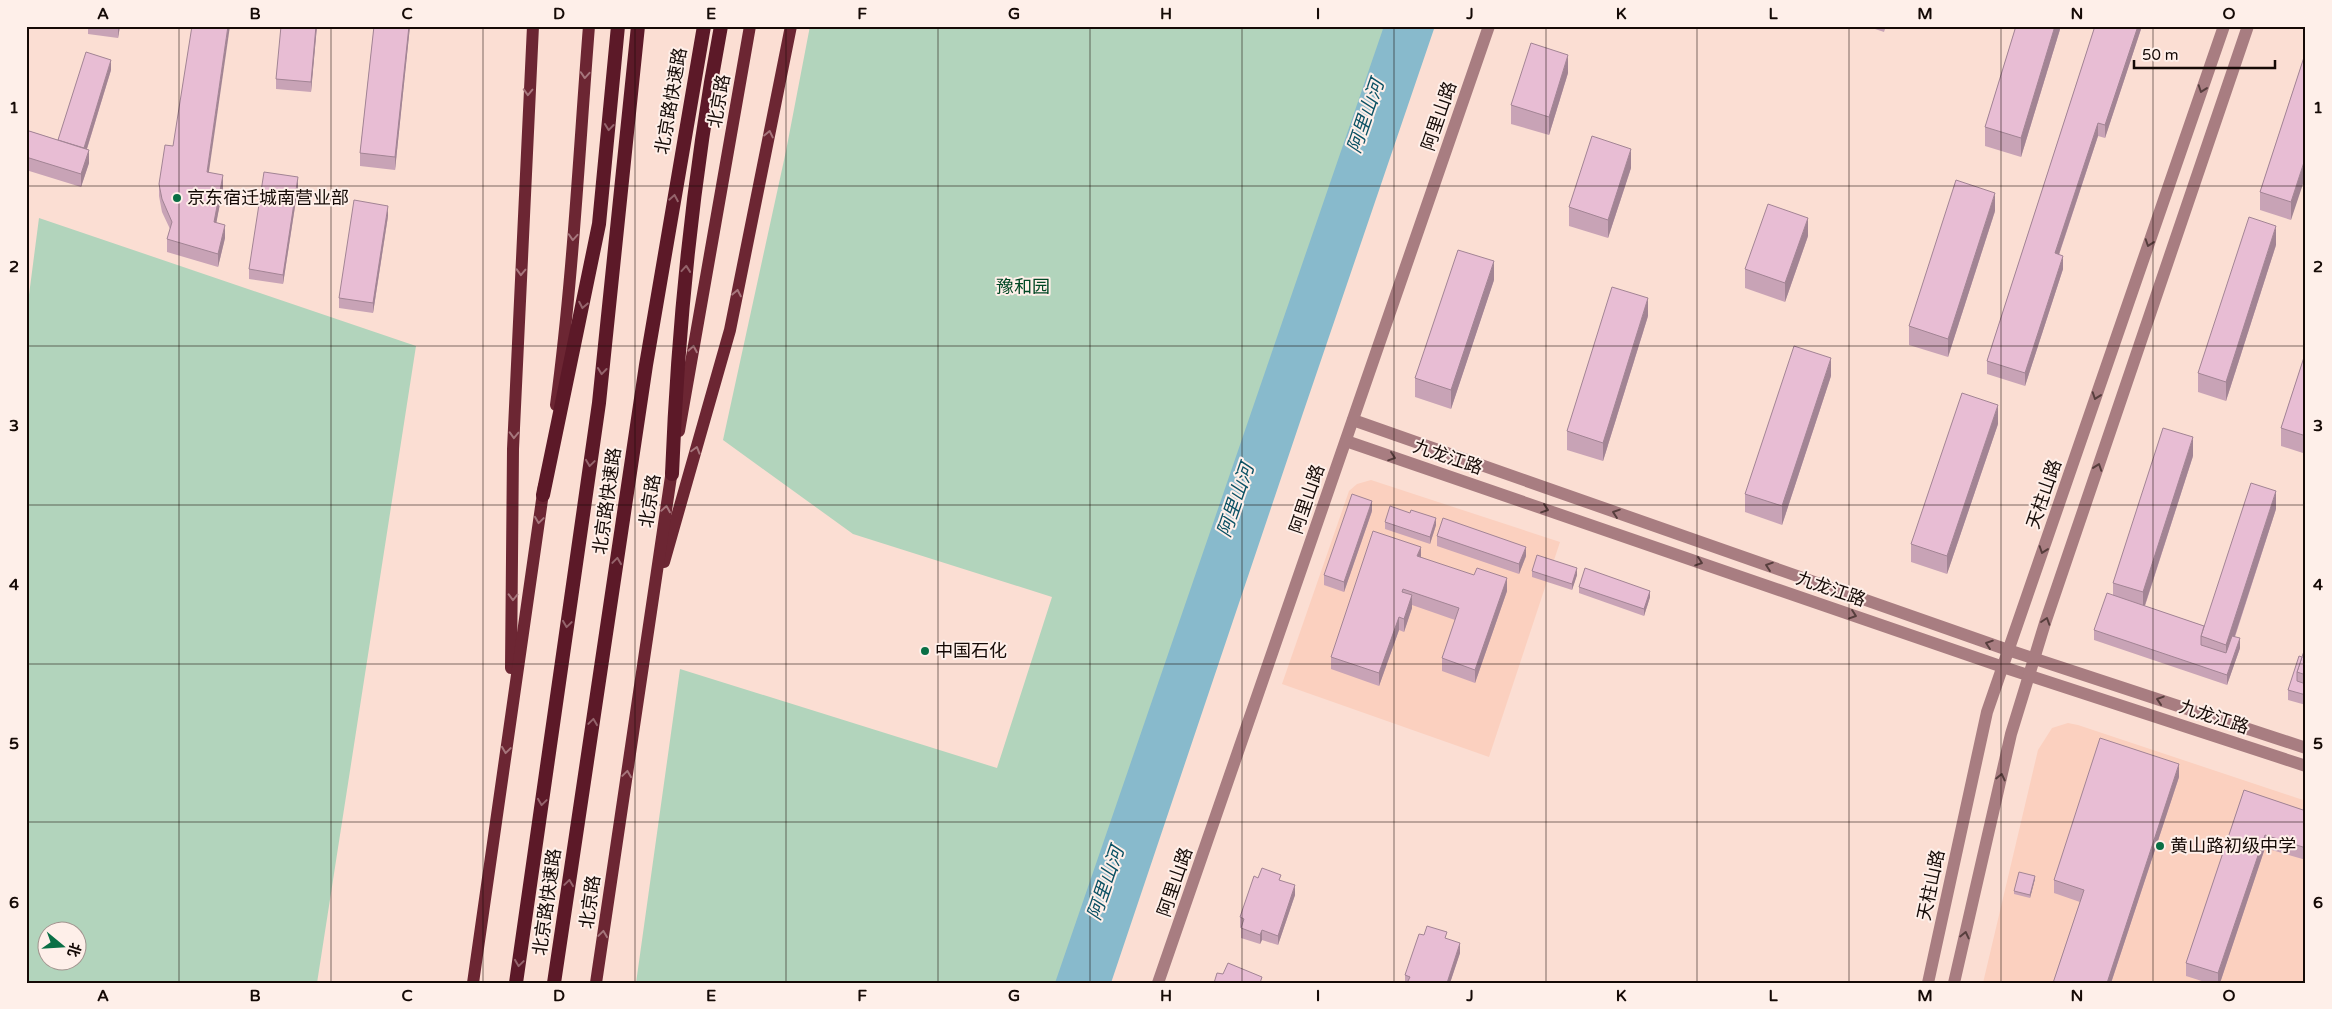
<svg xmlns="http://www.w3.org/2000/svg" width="2332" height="1009" font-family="'Varela Round','Noto Sans SC',sans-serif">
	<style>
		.built { fill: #fbd0bf }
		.green { fill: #b2d4bc; fill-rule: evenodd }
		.water { fill: #88bacc }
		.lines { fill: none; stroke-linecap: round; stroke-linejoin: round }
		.tertiary { stroke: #a87d81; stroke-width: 12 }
		.primary { stroke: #6c2633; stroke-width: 12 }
		.trunk { stroke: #5c1928; stroke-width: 14 }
		.wall { fill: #c8a3b6 }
		.shaded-wall { fill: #a28494 }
		.building { fill: #e8bdd4; stroke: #a28494 }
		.oneway { stroke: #a6767c }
		.oneway2 { stroke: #573e3d }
		.oneway3 { stroke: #95646c }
		.grid { fill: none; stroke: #150a06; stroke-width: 1; stroke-opacity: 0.55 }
		.poi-dot { fill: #0a6f45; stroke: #feefe9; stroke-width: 2 }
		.labels { text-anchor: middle; stroke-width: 4; stroke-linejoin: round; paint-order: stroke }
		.street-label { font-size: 18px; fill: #150a06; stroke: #feefe9 }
		.poi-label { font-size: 18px; fill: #150a06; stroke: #feefe9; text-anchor: start }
		.park-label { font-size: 18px; fill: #004724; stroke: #feefe9 }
		.water-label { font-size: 19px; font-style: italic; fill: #0b5164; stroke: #feefe9 }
		.neatline { fill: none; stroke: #150a06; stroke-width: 2 }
		.grid-label { font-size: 16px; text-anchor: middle; font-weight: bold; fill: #150a06 }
	</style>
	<rect width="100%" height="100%" fill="#fbded3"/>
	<g class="built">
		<path d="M1371 480 1560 542 1489 757 1282 684 1349 491 1357 484Z"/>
		<path d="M2068 723 2078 725 2306 801V983H1983L2038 750 2052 728Z"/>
	</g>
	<g class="green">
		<path d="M810 26H1389L1056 983H636L680 669 997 768 1052 597 853 534 723 440 786 151Z"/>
		<path d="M39 218 416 346 317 983H26V318ZM48 932H78V962H48Z"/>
	</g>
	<path class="water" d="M1384 26H1435L1303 413 1111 983H1055Z"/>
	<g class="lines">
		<g class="tertiary">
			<path d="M1353 420 2008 650 2306 748"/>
			<path d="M1346 441 2003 667 2306 766"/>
			<path d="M1158 983 1489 26"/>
			<path d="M1928 983 1987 712 2224 26"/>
			<path d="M1954 983 2011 734 2045 623 2248 26"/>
		</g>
		<g class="primary">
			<path d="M556 405C573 279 579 152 589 26"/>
			<path d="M679 431 750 26"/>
			<path d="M664 562 730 330 791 26"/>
			<path d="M511 668 513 449 533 26"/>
			<path d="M473 983 544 486"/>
			<path d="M596 983 673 463"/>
		</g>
		<g class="trunk">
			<path d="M672 474C678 324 693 174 721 26"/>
			<path d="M543 495 599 224 618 26"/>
			<path d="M516 983 599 403 638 26"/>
			<path d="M554 983 646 365 704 26"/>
		</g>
	</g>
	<g class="wall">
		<path d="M88 26H120L118 38 88 34Z"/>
		<path d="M317 26 311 92 276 89V79Z"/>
		<path d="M374 26H410L395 170 360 166V153Z"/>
		<path d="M1866 26H1886L1884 32Z"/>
		<path d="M2016 26H2061L2021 157 1985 146V127Z"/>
		<path d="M2095 26H2142L2105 138 2098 136 2059 255 2063 269 2025 386 1987 374V361Z"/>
		<path d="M2306 51 2291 220 2260 210V192Z"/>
		<path d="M111 70 87 149 89 163 81 187 26 170V130L58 140Z"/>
		<path d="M1568 73 1549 135 1511 124V105Z"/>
		<path d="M1631 168 1608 238 1569 226V207Z"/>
		<path d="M209 173 223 188 216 223 225 238 218 267 167 252V239L170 229 162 212 159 196V184Z"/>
		<path d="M298 187 283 284 249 279V269Z"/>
		<path d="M1995 211 1948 357 1909 345V326Z"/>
		<path d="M388 216 373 313 339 308V298Z"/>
		<path d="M1808 236 1785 302 1745 288V269Z"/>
		<path d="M2276 245 2226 401 2198 392V373Z"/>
		<path d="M1494 280 1451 409 1415 397V378Z"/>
		<path d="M1648 316 1603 461 1567 450V431Z"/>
		<path d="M2306 351V454L2281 446V428Z"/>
		<path d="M1831 376 1782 525 1745 512V494Z"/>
		<path d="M1998 424 1947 574 1911 562V544Z"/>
		<path d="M2193 456 2145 606 2204 626 2276 509 2235 637 2240 648 2227 685 2094 640V630L2113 595V583Z"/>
		<path d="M1372 511 1344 592 1324 585V575Z"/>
		<path d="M1385 522 1436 525 1430 544 1385 529Z"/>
		<path d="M1437 536 1526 556 1519 574 1437 546Z"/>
		<path d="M1421 557 1507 591 1475 683 1442 671V658L1455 620 1412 605V608L1404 632 1399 630 1379 686 1331 669V657Z"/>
		<path d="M1532 571 1577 575 1572 590 1532 577Z"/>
		<path d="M1579 587 1650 597 1644 616 1579 593Z"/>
		<path d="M2306 645V705L2288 700V690L2302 657Z"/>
		<path d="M2179 777 2111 983H2053L2080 902 2054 893V880Z"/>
		<path d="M2244 790 2306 811V860L2265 848 2220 983H2208L2186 976V963Z"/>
		<path d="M1258 878 1281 881 1295 895 1278 945 1262 940 1260 944 1241 938V928L1240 927V917Z"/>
		<path d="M2035 879 2030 898 2014 894V891Z"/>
		<path d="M1424 935 1447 939 1460 953 1450 983H1405V975Z"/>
	</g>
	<g class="shaded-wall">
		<path d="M118 26H120L118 38Z"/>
		<path d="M228 26H230L207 185V172Z"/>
		<path d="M316 26H317L311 92V82Z"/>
		<path d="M409 26H410L395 170V157Z"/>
		<path d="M2055 26H2061L2021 157V138Z"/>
		<path d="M2138 26H2142L2105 138V125Z"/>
		<path d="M1568 55V73L1549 135V117Z"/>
		<path d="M111 60V70L84 158V148Z"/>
		<path d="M2098 123V136L2055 266V253Z"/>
		<path d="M1631 149V168L1608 238V220Z"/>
		<path d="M89 150V163L81 187V174Z"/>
		<path d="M2306 156V175L2291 220V202Z"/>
		<path d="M223 175V188L214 235V222Z"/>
		<path d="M298 177V187L283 284V275Z"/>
		<path d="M1995 193V211L1948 357V339Z"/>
		<path d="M388 206V216L373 313V303Z"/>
		<path d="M1808 218V236L1785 302V283Z"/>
		<path d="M225 225V238L218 267V254Z"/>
		<path d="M2276 226V245L2226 401V382Z"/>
		<path d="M2063 256V269L2025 386V373Z"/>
		<path d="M1494 261V280L1451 409V390Z"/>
		<path d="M1648 298V316L1603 461V443Z"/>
		<path d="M1831 358V376L1782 525V506Z"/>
		<path d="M1998 405V424L1947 574V556Z"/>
		<path d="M2193 437V456L2143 611V592Z"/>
		<path d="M2276 491V509L2226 663V645Z"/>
		<path d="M1372 501V511L1344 592V582Z"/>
		<path d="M1436 518V525L1430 544V537Z"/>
		<path d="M1421 547V560L1417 556Z"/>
		<path d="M1526 547V556L1519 574V564Z"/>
		<path d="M1577 568V575L1572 590V584Z"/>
		<path d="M1507 578V591L1475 683V670Z"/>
		<path d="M1650 591V597L1644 616V609Z"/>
		<path d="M1412 595V608L1404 632V619Z"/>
		<path d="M1399 617V630L1379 686V673Z"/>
		<path d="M2240 638V648L2227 685V675Z"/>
		<path d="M2179 764V777L2111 983H2107Z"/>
		<path d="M2265 835V848L2220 983H2218V973Z"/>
		<path d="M2035 876V879L2030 898V895Z"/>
		<path d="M1295 885V895L1278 945V936Z"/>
		<path d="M1262 930V940L1260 944V935Z"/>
		<path d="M1460 943V953L1450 983H1447Z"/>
	</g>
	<g class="building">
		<path d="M192 26H228L207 172 223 175 214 222 225 225 218 254 167 239 172 222 162 199 159 184 165 145 173 146Z"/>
		<path d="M281 26H316L311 82 276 79Z"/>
		<path d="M374 26H409L395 157 360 153Z"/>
		<path d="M2016 26H2055L2021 138 1985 127Z"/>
		<path d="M2095 26H2138L2105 125 2098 123 2055 253 2063 256 2025 373 1987 361Z"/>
		<path d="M1531 43 1568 55 1549 117 1511 105Z"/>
		<path d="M2306 51V156L2291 202 2260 192Z"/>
		<path d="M86 52 111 60 84 148 58 140Z"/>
		<path d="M26 130 89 150 81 174 26 157Z"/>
		<path d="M1592 136 1631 149 1608 220 1569 207Z"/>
		<path d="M264 172 298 177 283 275 249 269Z"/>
		<path d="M1956 180 1995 193 1948 339 1909 326Z"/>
		<path d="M354 200 388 206 373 303 339 298Z"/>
		<path d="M1768 204 1808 218 1785 283 1745 269Z"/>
		<path d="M2249 217 2276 226 2226 382 2198 373Z"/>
		<path d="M1458 250 1494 261 1451 390 1415 378Z"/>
		<path d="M1612 287 1648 298 1603 443 1567 431Z"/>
		<path d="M1794 346 1831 358 1782 506 1745 494Z"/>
		<path d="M2306 351V436L2281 428Z"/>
		<path d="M1962 393 1998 405 1947 556 1911 544Z"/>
		<path d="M2163 428 2193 437 2143 592 2113 583Z"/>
		<path d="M2251 483 2276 491 2226 645 2201 636Z"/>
		<path d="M1352 494 1372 501 1344 582 1324 575Z"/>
		<path d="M1390 506 1410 513 1411 510 1436 518 1430 537 1385 522Z"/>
		<path d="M1443 518 1526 547 1519 564 1437 536Z"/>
		<path d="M1373 531 1421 547 1417 556 1474 575 1477 568 1507 578 1475 670 1442 658 1459 608 1403 589 1402 592 1412 595 1404 619 1399 617 1379 673 1331 657Z"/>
		<path d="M1537 555 1577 568 1572 584 1532 571Z"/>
		<path d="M1585 568 1650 591 1644 609 1579 587Z"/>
		<path d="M2107 593 2204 626 2201 636V645L2226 653 2232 636 2240 638 2227 675 2094 630Z"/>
		<path d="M2306 645V675L2297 672Z"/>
		<path d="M2299 656 2302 657 2297 672V681L2306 684V695L2288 690Z"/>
		<path d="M2100 738 2179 764 2107 983H2053L2084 890 2054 880Z"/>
		<path d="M2244 790 2306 811V848L2265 835 2218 973 2186 963Z"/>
		<path d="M1262 868 1281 875 1279 880 1295 885 1278 936 1262 930 1260 935 1241 928 1244 919 1240 917 1254 876 1258 878Z"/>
		<path d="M2019 872 2035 876 2030 895 2014 891Z"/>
		<path d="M1427 926 1447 932 1445 938 1460 943 1447 983H1407L1410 977 1405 975 1419 934 1424 935Z"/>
		<path d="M1228 963 1262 977 1260 983H1214L1217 973 1223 974Z"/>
	</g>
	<defs><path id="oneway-chevron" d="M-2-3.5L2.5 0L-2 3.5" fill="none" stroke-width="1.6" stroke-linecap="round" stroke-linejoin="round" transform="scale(1.25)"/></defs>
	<g class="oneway">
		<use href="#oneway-chevron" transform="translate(585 75) rotate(94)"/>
		<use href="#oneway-chevron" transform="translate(528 92) rotate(92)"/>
		<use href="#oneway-chevron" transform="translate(769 134) rotate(-78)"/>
		<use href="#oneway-chevron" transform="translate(573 237) rotate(94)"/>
		<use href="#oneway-chevron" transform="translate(521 272) rotate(92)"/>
		<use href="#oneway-chevron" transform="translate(737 293) rotate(-79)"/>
		<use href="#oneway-chevron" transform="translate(693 349) rotate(-80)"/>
		<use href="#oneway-chevron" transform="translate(514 435) rotate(92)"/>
		<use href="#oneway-chevron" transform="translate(696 450) rotate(-74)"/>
		<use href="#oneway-chevron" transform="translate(666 509) rotate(-81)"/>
		<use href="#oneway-chevron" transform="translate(539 520) rotate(98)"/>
		<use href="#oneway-chevron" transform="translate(513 597) rotate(91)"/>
		<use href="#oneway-chevron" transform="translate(506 750) rotate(98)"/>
		<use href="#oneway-chevron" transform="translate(627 774) rotate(-82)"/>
		<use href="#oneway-chevron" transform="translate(603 934) rotate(-82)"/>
	</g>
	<g class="oneway2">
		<use href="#oneway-chevron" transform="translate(2202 89) rotate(109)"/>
		<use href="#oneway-chevron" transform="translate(2149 243) rotate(109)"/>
		<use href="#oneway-chevron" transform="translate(2096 396) rotate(109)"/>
		<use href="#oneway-chevron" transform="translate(1392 457) rotate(19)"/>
		<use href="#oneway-chevron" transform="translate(2098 467) rotate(-71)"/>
		<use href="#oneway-chevron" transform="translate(1545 509) rotate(19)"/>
		<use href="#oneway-chevron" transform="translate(1616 513) rotate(-161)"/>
		<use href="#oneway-chevron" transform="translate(2043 550) rotate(109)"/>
		<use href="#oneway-chevron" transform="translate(1699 562) rotate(19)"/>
		<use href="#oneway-chevron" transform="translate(1769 566) rotate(-161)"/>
		<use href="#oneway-chevron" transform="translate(1853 615) rotate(19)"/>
		<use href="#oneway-chevron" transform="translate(2046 621) rotate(-72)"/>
		<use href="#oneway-chevron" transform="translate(1989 644) rotate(-161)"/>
		<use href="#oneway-chevron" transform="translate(2160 700) rotate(-162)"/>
		<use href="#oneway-chevron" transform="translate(2001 777) rotate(-77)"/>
		<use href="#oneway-chevron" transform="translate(1965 935) rotate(-77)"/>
	</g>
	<g class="oneway3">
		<use href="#oneway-chevron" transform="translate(609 127) rotate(96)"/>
		<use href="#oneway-chevron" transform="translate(674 198) rotate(-80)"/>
		<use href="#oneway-chevron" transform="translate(686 269) rotate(-85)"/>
		<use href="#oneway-chevron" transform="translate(583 305) rotate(101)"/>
		<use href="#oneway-chevron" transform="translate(602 371) rotate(96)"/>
		<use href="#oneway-chevron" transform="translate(590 463) rotate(98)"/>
		<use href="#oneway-chevron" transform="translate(617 561) rotate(-82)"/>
		<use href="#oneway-chevron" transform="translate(567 624) rotate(98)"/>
		<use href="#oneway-chevron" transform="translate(593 722) rotate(-82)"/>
		<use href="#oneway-chevron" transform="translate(542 802) rotate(98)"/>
		<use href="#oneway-chevron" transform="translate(569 883) rotate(-82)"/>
		<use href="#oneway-chevron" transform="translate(519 963) rotate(98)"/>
	</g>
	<path class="grid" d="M179 26V983M331 26V983M483 26V983M635 26V983M786 26V983M938 26V983M1090 26V983M1242 26V983M1394 26V983M1546 26V983M1697 26V983M1849 26V983M2001 26V983M2153 26V983M26 186H2306M26 346H2306M26 505H2306M26 664H2306M26 822H2306"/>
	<g class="poi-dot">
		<circle cx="177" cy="198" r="5"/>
		<circle cx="925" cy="651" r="5"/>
		<circle cx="2160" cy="846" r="5"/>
	</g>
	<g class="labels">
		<g class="street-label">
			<text transform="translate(671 101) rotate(-80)" y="6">北京路快速路</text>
			<text transform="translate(719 101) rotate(-80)" y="6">北京路</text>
			<text transform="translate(1439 116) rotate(-71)" y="6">阿里山路</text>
			<text transform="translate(1448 457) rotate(19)" y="6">九龙江路</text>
			<text transform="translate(2044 494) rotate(-71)" y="6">天柱山路</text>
			<text transform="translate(1307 499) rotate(-71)" y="6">阿里山路</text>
			<text transform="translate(607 501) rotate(-82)" y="6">北京路快速路</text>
			<text transform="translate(650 501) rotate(-81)" y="6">北京路</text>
			<text transform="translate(1831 589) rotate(19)" y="6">九龙江路</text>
			<text transform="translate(2214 717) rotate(18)" y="6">九龙江路</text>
			<text transform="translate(1175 882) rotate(-71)" y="6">阿里山路</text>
			<text transform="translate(1931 885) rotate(-78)" y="6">天柱山路</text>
			<text transform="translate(547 902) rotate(-82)" y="6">北京路快速路</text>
			<text transform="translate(590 902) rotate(-82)" y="6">北京路</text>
		</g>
		<g class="poi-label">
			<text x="187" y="204">京东宿迁城南营业部</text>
			<text x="935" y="657">中国石化</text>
			<text x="2170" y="852">黄山路初级中学</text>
		</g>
		<g class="park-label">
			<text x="1023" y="293">豫和园</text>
		</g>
		<g class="water-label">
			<text transform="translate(1365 116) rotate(-71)" y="7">阿里山河</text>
			<text transform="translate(1235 500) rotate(-71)" y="7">阿里山河</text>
			<text transform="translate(1105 883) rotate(-71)" y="7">阿里山河</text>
		</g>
	</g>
	<rect width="2332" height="1009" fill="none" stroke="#feefe9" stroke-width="55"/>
	<g transform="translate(62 946) rotate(108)"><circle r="24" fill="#feefe9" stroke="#a1938e"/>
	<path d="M0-4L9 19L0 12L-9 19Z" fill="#0a6f45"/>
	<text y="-8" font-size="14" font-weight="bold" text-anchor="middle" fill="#150a06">北</text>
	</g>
	<path d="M2134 60v8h141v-8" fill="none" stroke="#150a06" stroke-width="2.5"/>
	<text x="2142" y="60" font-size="15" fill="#150a06" stroke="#feefe9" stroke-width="4" paint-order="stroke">50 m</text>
	<rect x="28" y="28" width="2276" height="954" class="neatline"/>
	<g class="grid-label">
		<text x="103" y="19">A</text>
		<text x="255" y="19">B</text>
		<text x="407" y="19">C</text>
		<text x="559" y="19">D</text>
		<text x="711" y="19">E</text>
		<text x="862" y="19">F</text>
		<text x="1014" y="19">G</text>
		<text x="1166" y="19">H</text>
		<text x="1318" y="19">I</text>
		<text x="1470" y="19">J</text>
		<text x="1621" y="19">K</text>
		<text x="1773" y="19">L</text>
		<text x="1925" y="19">M</text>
		<text x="2077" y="19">N</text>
		<text x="2229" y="19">O</text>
		<text x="14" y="113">1</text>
		<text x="2318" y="113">1</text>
		<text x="14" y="272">2</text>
		<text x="2318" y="272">2</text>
		<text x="14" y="431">3</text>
		<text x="2318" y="431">3</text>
		<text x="14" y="590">4</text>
		<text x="2318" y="590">4</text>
		<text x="14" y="749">5</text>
		<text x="2318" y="749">5</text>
		<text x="14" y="908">6</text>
		<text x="2318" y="908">6</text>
		<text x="103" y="1001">A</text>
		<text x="255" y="1001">B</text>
		<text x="407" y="1001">C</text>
		<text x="559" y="1001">D</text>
		<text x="711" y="1001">E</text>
		<text x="862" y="1001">F</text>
		<text x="1014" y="1001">G</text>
		<text x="1166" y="1001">H</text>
		<text x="1318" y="1001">I</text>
		<text x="1470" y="1001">J</text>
		<text x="1621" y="1001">K</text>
		<text x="1773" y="1001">L</text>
		<text x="1925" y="1001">M</text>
		<text x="2077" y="1001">N</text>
		<text x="2229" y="1001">O</text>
	</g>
</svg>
